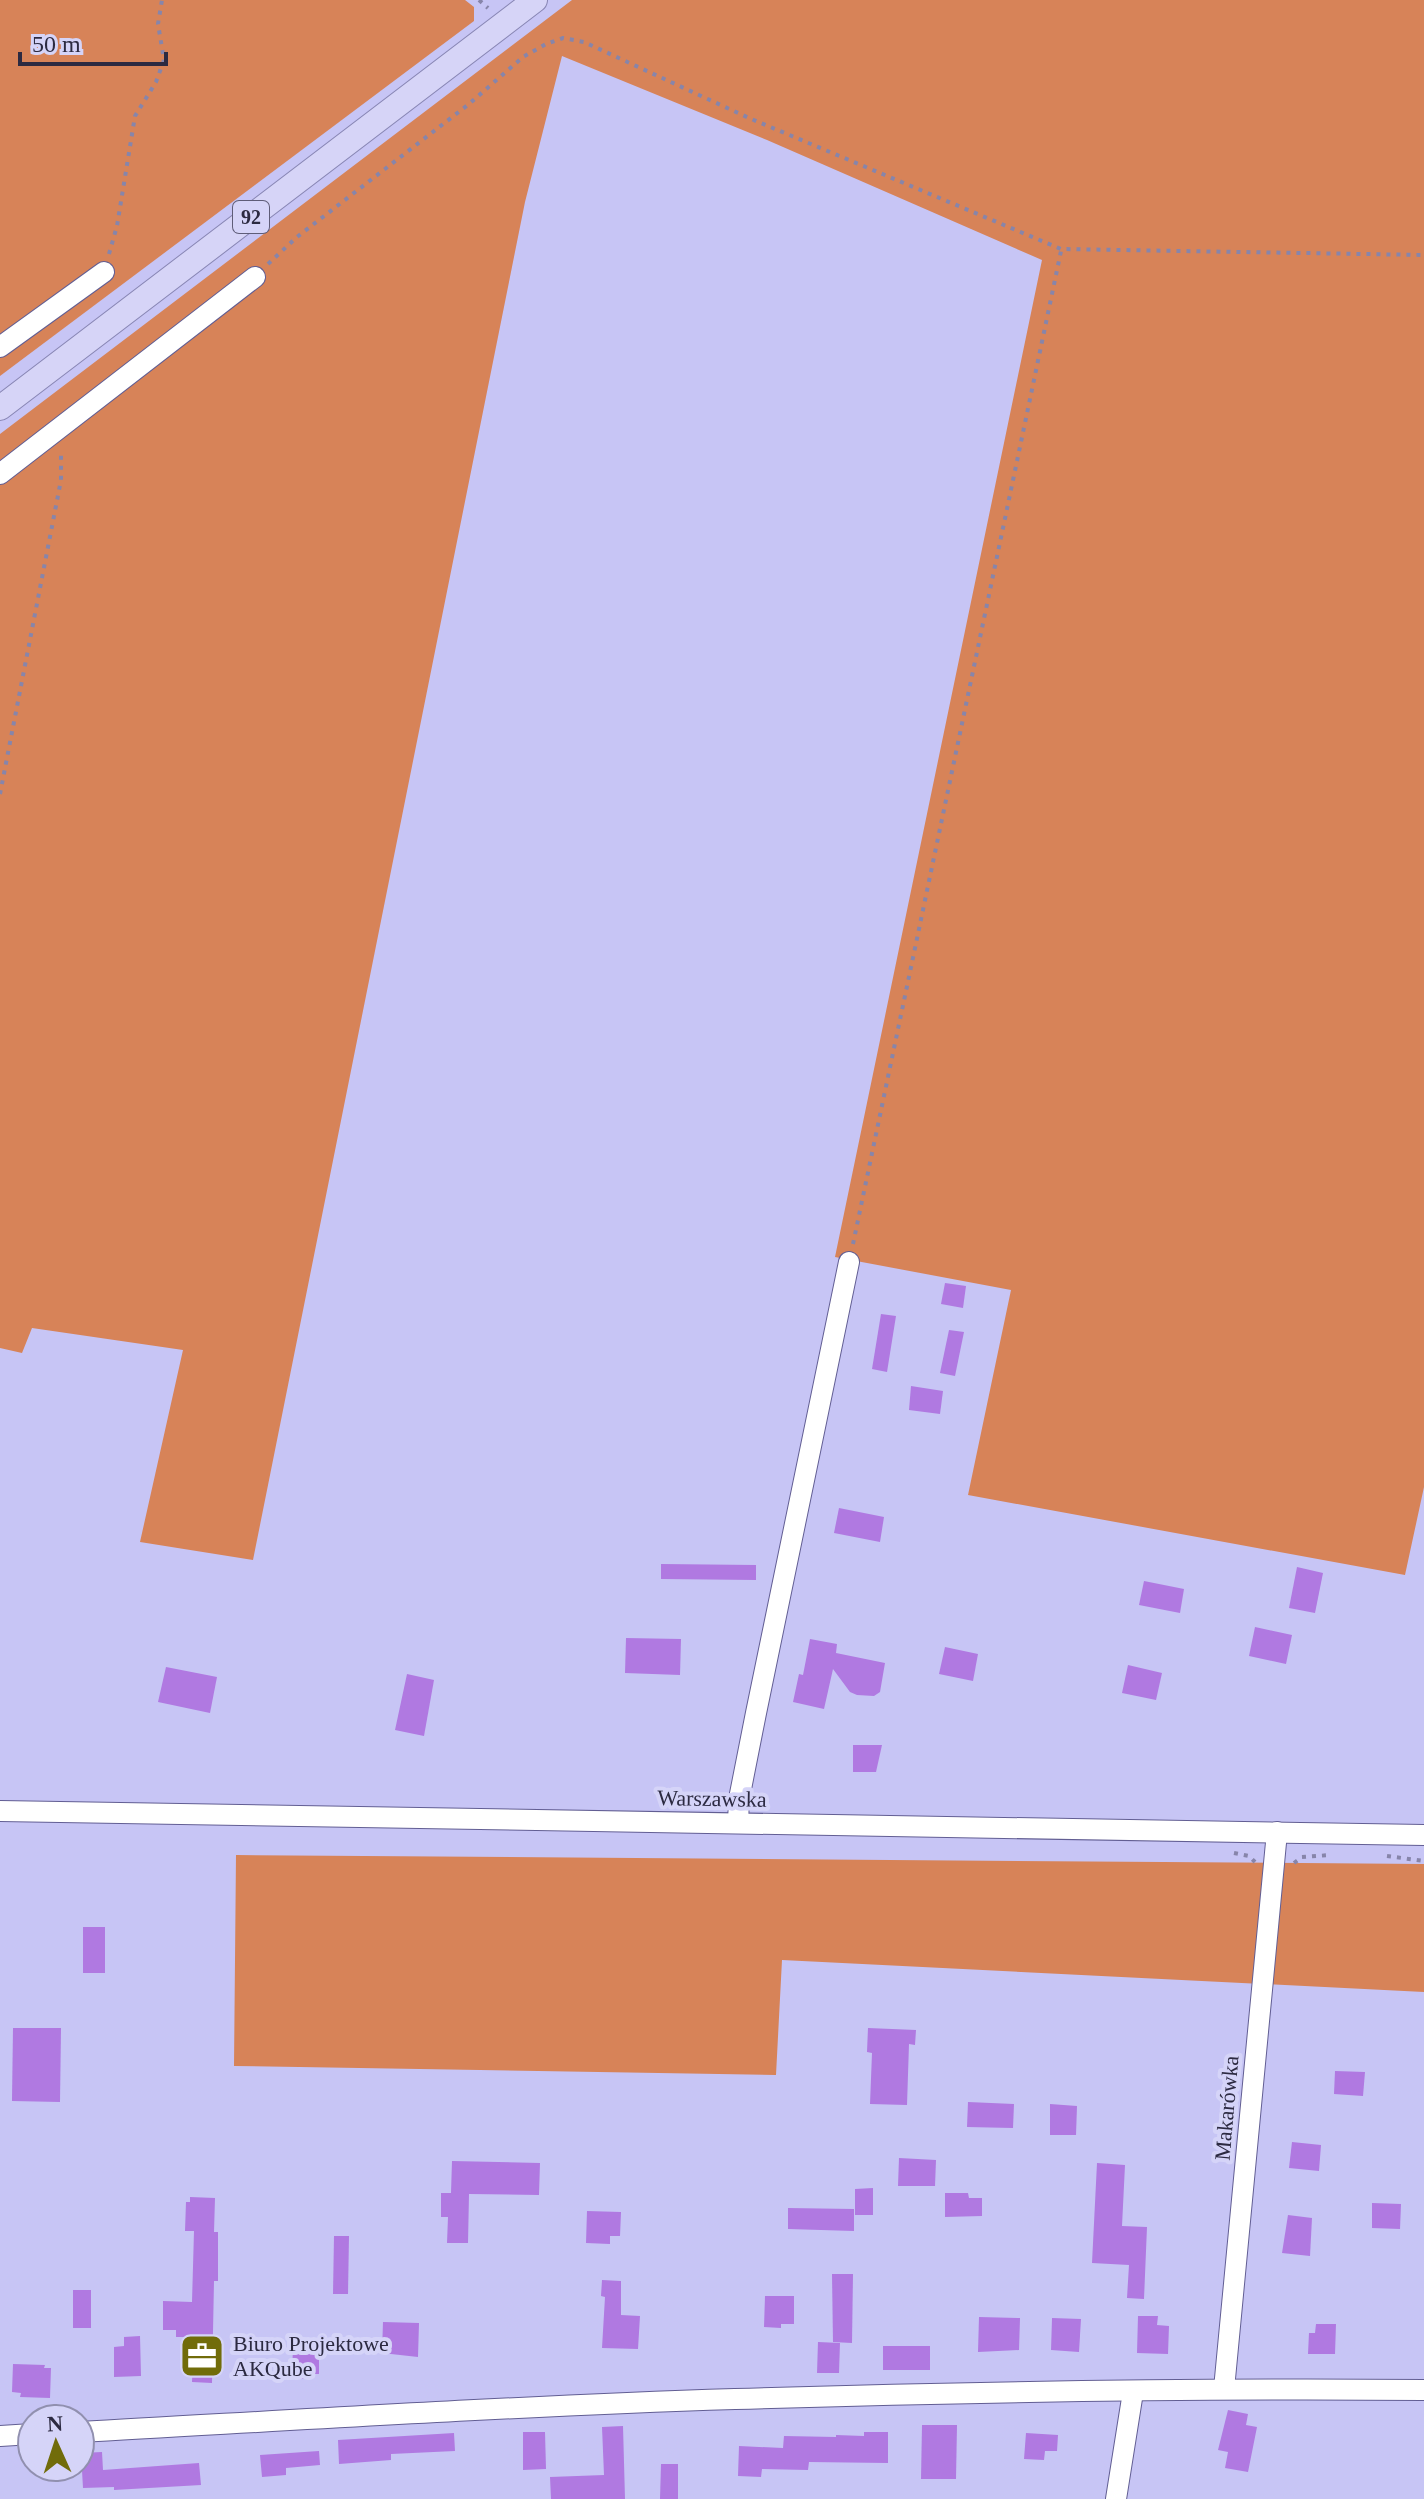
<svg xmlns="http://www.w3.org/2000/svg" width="1424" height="2499" font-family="'Times New Roman',serif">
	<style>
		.green { fill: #d78358 }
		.building { fill: #b079e1 }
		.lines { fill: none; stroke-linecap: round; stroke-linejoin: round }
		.minor-casing { stroke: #625e93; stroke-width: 22 }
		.major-casing { stroke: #8886b4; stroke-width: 26 }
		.path { stroke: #8785aa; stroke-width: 4; stroke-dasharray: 4 6; stroke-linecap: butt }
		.minor { stroke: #fff; stroke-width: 20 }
		.major { stroke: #d6d4f7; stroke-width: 24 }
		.labels { text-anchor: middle; stroke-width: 8; stroke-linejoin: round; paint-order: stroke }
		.shield { fill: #d5d4f8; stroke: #5f5d78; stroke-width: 2 }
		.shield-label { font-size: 20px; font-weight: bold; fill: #2c2a41 }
		.street-label { font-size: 22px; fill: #2c2a41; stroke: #d5d4f8 }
		.poi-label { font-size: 22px; fill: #2c2a41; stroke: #d5d4f8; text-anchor: start }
	</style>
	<rect width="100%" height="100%" fill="#c7c5f5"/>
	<g class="green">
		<path d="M0 0H465L474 7V21L0 376Z"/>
		<path d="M572 0H1424V1487L1405 1575 968 1495 1011 1290 835 1257 1042 260 767 140 562 56 525 202 253 1560 140 1542 183 1350 32 1328 22 1353 0 1348V434Z"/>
		<path d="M236 1855 1424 1864V1992L782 1960 776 2075 234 2066Z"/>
	</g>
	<g class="building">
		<path d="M945 1283 966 1286 963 1308 941 1304Z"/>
		<path d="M881 1314 896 1316 887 1372 872 1369Z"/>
		<path d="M949 1330 964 1332 955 1376 940 1373Z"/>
		<path d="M911 1386 943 1391 940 1414 909 1410Z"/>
		<path d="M839 1508 884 1517 880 1542 834 1533Z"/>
		<path d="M661 1564 756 1565V1580L661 1579Z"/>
		<path d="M1297 1567 1323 1573 1315 1613 1289 1608Z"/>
		<path d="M1144 1581 1184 1589 1180 1613 1139 1605Z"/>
		<path d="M1255 1627 1292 1635 1286 1664 1249 1656Z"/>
		<path d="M626 1638 681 1639 680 1675 625 1673Z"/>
		<path d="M810 1639 837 1644 836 1653 885 1663 880 1692 874 1696 857 1695 850 1692 833 1669 824 1709 793 1702 799 1674 803 1675Z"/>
		<path d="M945 1647 978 1654 973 1681 939 1674Z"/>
		<path d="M1128 1665 1162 1673 1156 1700 1122 1693Z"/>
		<path d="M166 1667 217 1677 210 1713 158 1702Z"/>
		<path d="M407 1674 434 1680 424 1736 395 1730Z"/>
		<path d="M853 1745H882L876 1772H853Z"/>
		<rect x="83" y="1927" width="22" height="46"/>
		<path d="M13 2028H61L60 2102 12 2101Z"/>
		<path d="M868 2028 916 2030 915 2045 909 2044 907 2105 870 2104 872 2053 867 2052Z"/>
		<path d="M1335 2071 1365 2072 1363 2096 1334 2094Z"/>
		<path d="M968 2102 1014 2104 1013 2128 967 2127Z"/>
		<path d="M1050 2104 1077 2106 1076 2135H1050Z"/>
		<path d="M1292 2142 1321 2145 1319 2171 1289 2168Z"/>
		<path d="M899 2158 936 2160 935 2186H898Z"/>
		<path d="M452 2161 540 2163 539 2195 469 2194 468 2243H447L448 2217H441V2193H451Z"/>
		<path d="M1097 2163 1125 2165 1122 2226 1147 2227 1144 2299 1127 2298 1129 2265 1092 2263Z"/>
		<path d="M873 2188V2215H855V2189Z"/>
		<path d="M945 2193H968L969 2198H982V2216L945 2217Z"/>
		<path d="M190 2197 215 2198 214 2232H218V2281H214L212 2383 192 2382 194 2337H176V2330H163V2301L192 2302 194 2231H185L186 2202H190Z"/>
		<path d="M1372 2203 1401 2204 1400 2229 1372 2228Z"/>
		<path d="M788 2208 854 2209V2231L788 2229Z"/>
		<path d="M587 2211 621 2212 620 2236H610V2244L586 2243Z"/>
		<path d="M1288 2215 1312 2218 1310 2256 1282 2253Z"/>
		<path d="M334 2236H349L348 2294H333Z"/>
		<path d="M832 2274H853L852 2343 833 2342Z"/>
		<path d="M602 2280 621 2281V2315L640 2316 638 2349 602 2348 605 2297 601 2296Z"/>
		<rect x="73" y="2290" width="18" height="38"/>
		<path d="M765 2296H794V2324H781V2328L764 2327Z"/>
		<path d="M1138 2316H1158L1157 2325 1169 2326 1168 2354 1137 2353Z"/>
		<path d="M979 2317 1020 2318 1019 2350 978 2352Z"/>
		<path d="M1052 2318 1081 2319 1079 2352 1051 2350Z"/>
		<path d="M383 2322 419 2323 418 2357 382 2353Z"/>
		<path d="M1316 2324H1336L1335 2354H1308L1309 2333H1315Z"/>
		<path d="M140 2336 141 2376 114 2377V2347L124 2346V2337Z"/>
		<path d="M818 2342 840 2343 839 2373H817Z"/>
		<path d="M293 2345 319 2346V2374H312V2379L292 2378Z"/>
		<rect x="883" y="2346" width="47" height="24"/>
		<path d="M13 2364 45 2365 44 2368H51L50 2398 20 2397 21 2393 12 2392Z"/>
		<path d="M1228 2410 1248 2414 1246 2425 1257 2427 1248 2472 1225 2468 1228 2452 1218 2450Z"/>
		<path d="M922 2425H957L956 2479H921Z"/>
		<path d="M623 2426 625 2499H551L550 2477 604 2475 602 2427Z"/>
		<path d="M523 2432H545L546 2469 523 2470Z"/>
		<path d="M864 2432H888V2463L809 2462 808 2470 762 2469 761 2477 738 2476 739 2446 783 2448 784 2436 836 2437V2435L864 2436Z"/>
		<path d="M454 2433 455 2451 391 2454V2460L339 2464 338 2440Z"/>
		<path d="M1026 2433 1058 2435 1057 2451H1045L1044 2460 1024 2459Z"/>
		<path d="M319 2451 320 2465 286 2468V2475L262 2477 260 2455Z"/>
		<path d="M102 2452 103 2470 199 2463 201 2485 114 2490V2487L83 2488 81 2453Z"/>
		<path d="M661 2464H678V2499H660Z"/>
	</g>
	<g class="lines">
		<g class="minor-casing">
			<g id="minor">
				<path d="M0 347 104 272"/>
				<path d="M0 474 255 277"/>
				<path d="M0 1811 1424 1835"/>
				<path d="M738 1823 739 1799 756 1713 849 1262"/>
				<path d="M1224 2389 1277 1832"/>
				<path d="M80 2432C298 2420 516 2406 735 2399 964 2392 1194 2388 1424 2390"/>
				<path d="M0 2436 32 2434"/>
				<path d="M1116 2499 1133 2392"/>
			</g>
		</g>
		<g class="major-casing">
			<path id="major" d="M0 408 535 0"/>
		</g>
		<g class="path">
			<path d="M479 0 488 8"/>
			<path d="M109 254 117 226 135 116 156 82 164 60 158 24 162 0"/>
			<path d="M268 264 297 237 469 104 523 57 546 44 563 38 584 42 749 118 1061 249 1424 255"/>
			<path d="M0 794 61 480V450"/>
			<path d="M853 1244 1061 251"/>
			<path d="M1234 1853 1249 1856 1255 1862"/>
			<path d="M1387 1856 1424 1861"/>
			<path d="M1294 1863 1302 1857 1331 1855"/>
		</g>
		<use href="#minor" class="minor"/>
		<use href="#major" class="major"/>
	</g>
	<defs>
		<g id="office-square" transform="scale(2.3)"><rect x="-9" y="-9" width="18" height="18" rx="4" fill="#716c0a" stroke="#d5d4f8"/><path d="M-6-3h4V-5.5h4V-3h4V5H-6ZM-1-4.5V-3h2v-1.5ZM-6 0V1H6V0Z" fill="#fff"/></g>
	</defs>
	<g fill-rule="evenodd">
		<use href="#office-square" x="202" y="2356"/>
	</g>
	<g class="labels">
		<rect class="shield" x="233" y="201" width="36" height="32" rx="6"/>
		<g class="shield-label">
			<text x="251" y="224">92</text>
		</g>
		<g class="street-label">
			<text transform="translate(712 1798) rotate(1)" y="8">Warszawska</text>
			<text transform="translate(1226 2108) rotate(-85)" y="8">Makarówka</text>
		</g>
		<g class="poi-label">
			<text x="233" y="2351">Biuro Projektowe<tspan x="233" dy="25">AKQube</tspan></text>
		</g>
	</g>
	<g transform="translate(56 2443) rotate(357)"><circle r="38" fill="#d5d4f8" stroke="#9190af" stroke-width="2"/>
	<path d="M0-6L14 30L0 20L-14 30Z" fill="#716c0a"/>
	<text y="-12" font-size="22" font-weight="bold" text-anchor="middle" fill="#2c2a41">N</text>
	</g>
	<path d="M20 52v12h146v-12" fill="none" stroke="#2c2a41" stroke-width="4"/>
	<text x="32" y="52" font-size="24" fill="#2c2a41" stroke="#d5d4f8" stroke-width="6" paint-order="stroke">50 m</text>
</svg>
